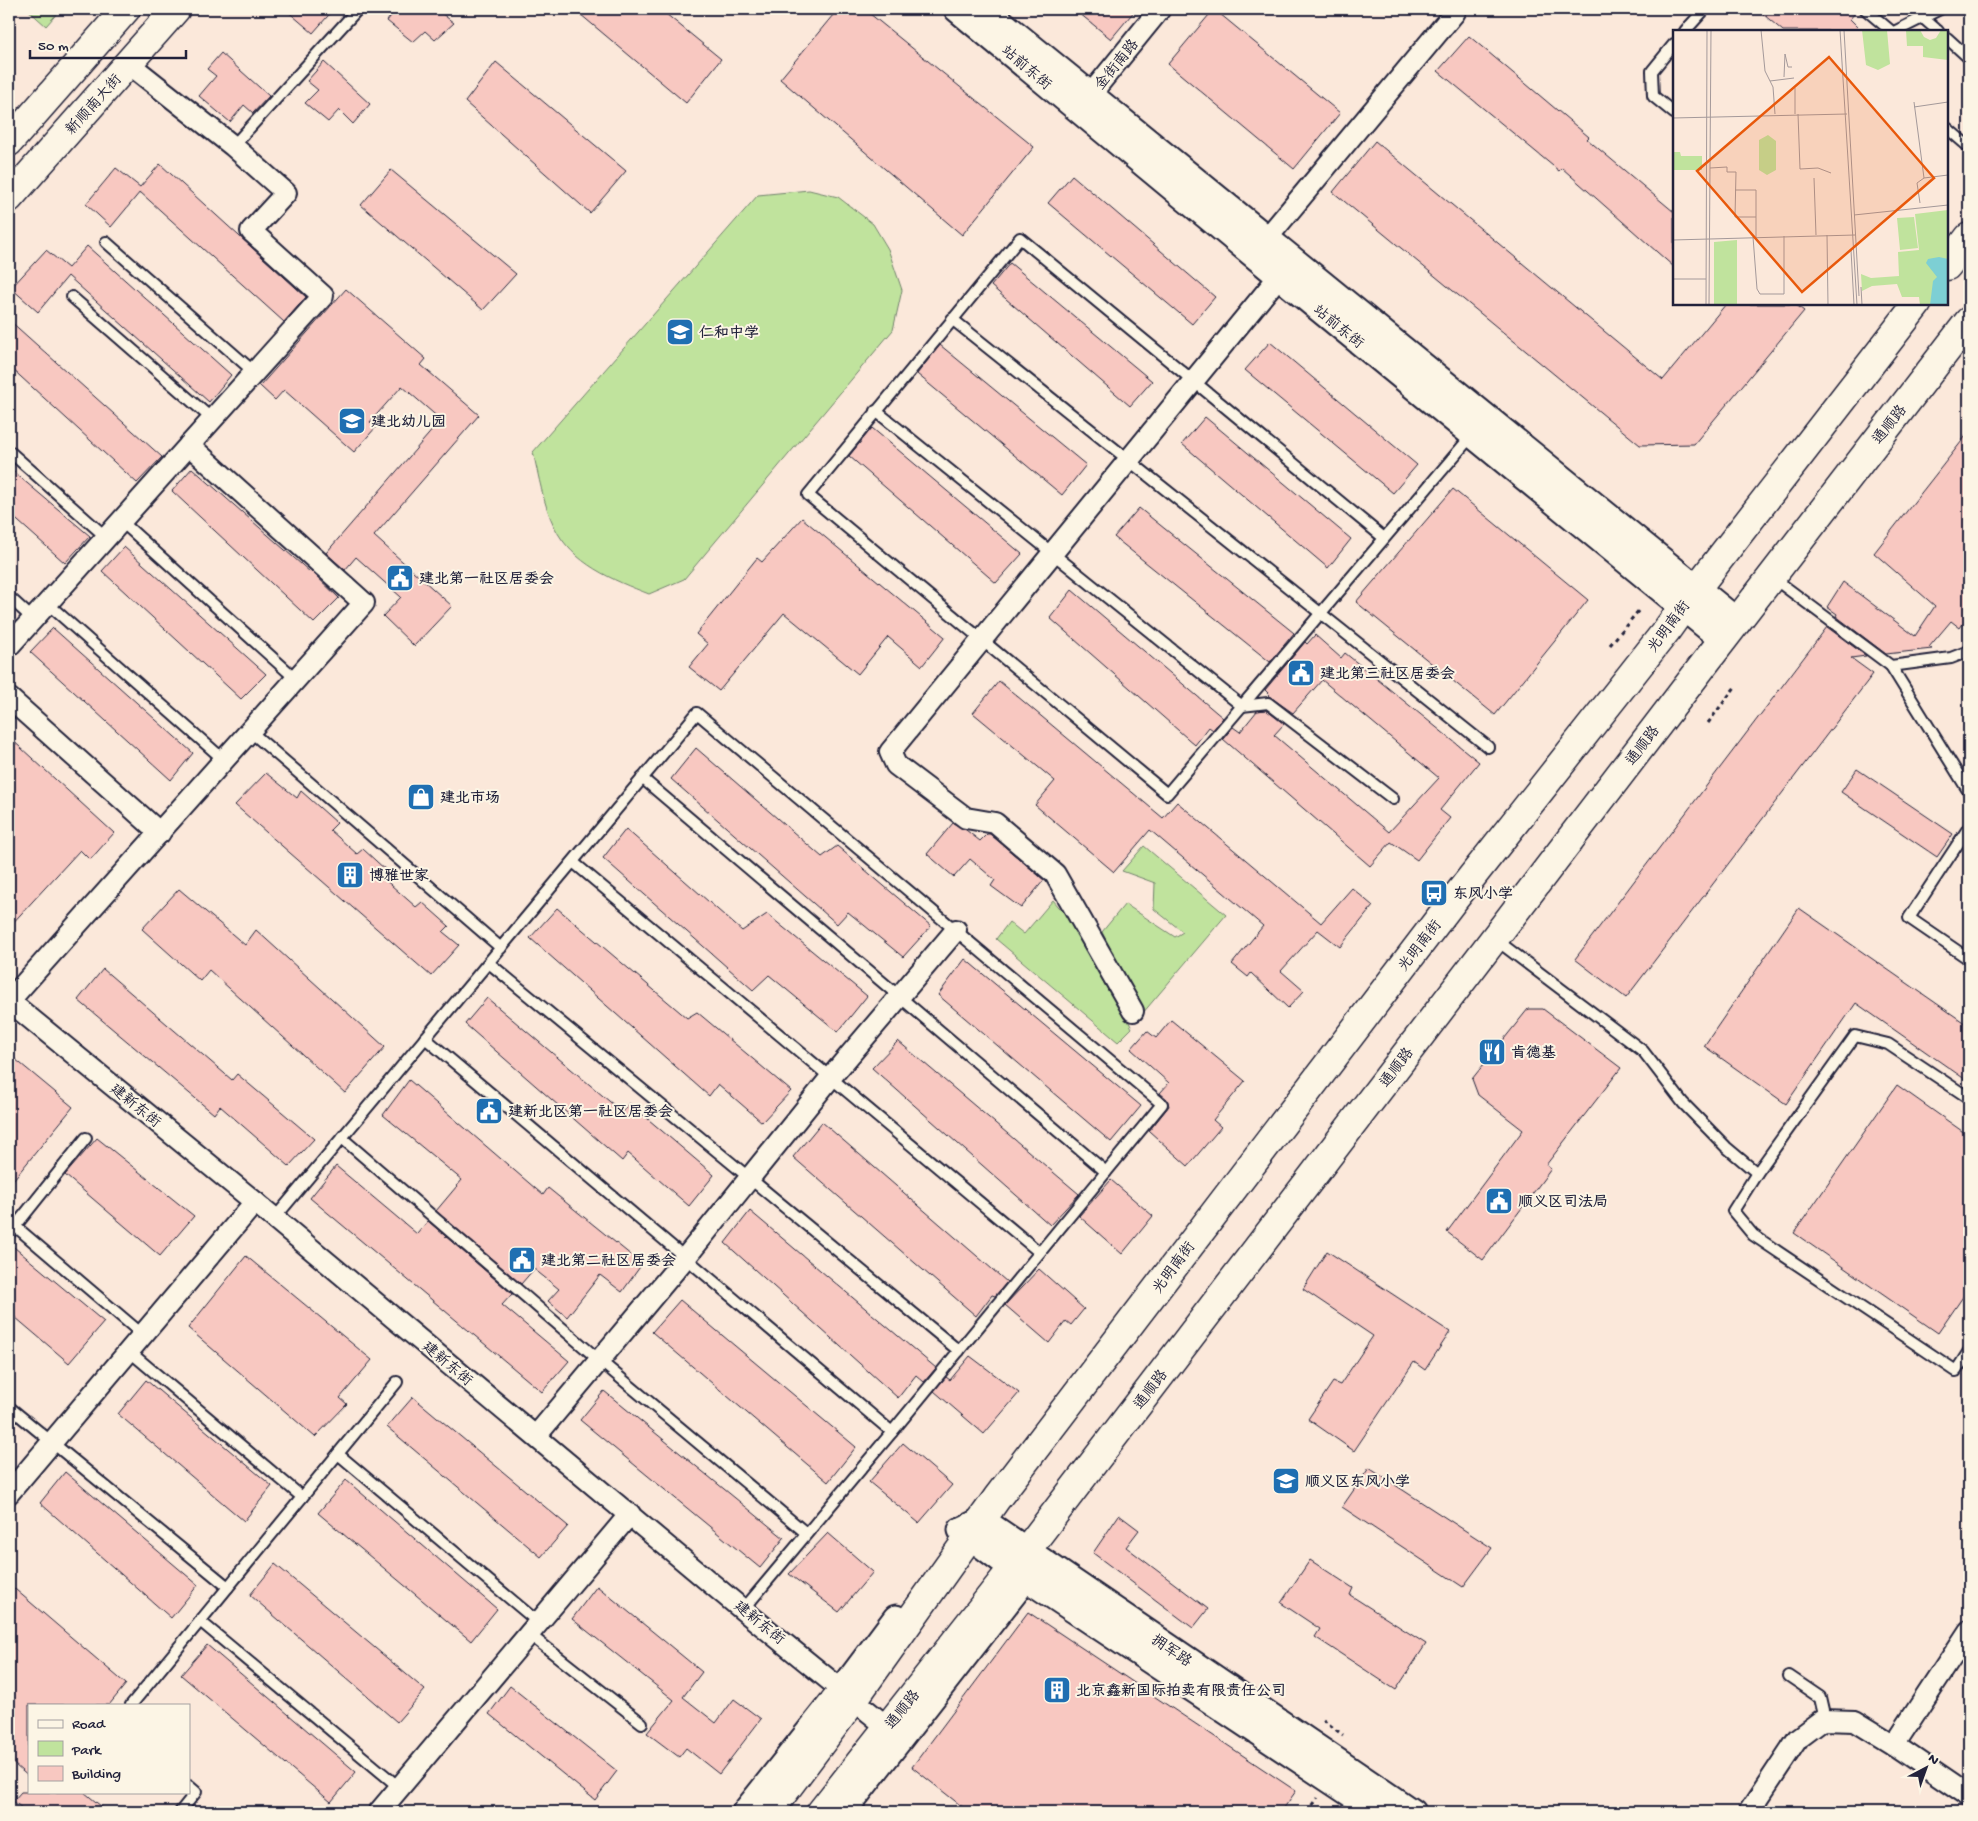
<svg xmlns="http://www.w3.org/2000/svg" width="1978" height="1821" font-family="'Gochi Hand','LXGW WenKai TC',sans-serif">
	<style>
		.green { fill: #c0e39d; stroke: #71826c }
		.building { fill: #f8c8c1; stroke: #22223b }
		.lines { fill: none; stroke-linecap: round; stroke-linejoin: round }
		.service-casing { stroke: #22223b; stroke-width: 14 }
		.minor-casing { stroke: #22223b; stroke-width: 24 }
		.tertiary-casing { stroke: #22223b; stroke-width: 29 }
		.secondary-casing { stroke: #22223b; stroke-width: 31 }
		.primary-casing { stroke: #22223b; stroke-width: 31 }
		.path { stroke: #22223b; stroke-width: 3; stroke-dasharray: 4 4; stroke-linecap: butt }
		.service { stroke: #fcf5e5; stroke-width: 10 }
		.minor { stroke: #fcf5e5; stroke-width: 20 }
		.tertiary { stroke: #fcf5e5; stroke-width: 25 }
		.secondary { stroke: #fcf5e5; stroke-width: 28 }
		.primary { stroke: #fcf5e5; stroke-width: 28 }
		.labels { text-anchor: middle; stroke-width: 4; stroke-linejoin: round; paint-order: stroke }
		.street-label { font-size: 15px; fill: #22223b; stroke: #fcf5e5 }
		.poi-label { font-size: 15px; font-weight: bold; fill: #22223b; stroke: #fcf5e5; text-anchor: start }
		.inset-road { fill: none; stroke: #a4999a; stroke-width: 1 }
		.view { fill: #e8590c; fill-opacity: 0.15; stroke: #e8590c; stroke-width: 2.5 }
		.inset-edge { fill: none; stroke: #22223b; stroke-width: 2.5 }
	</style>
	<rect width="100%" height="100%" fill="#fbe8da"/>
	<filter id="ink" filterUnits="userSpaceOnUse"><feTurbulence type="fractalNoise" baseFrequency=".02" numOctaves="2"/><feDisplacementMap in="SourceGraphic" scale="10" xChannelSelector="R" yChannelSelector="G"/><feConvolveMatrix kernelMatrix="1 2 1 2 8 2 1 2 1" color-interpolation-filters="sRGB"/></filter>
	<g filter="url(#ink)">
		<g class="green">
			<path d="M27 9H61L46 26Z"/>
			<path d="M809 190 838 197 873 224 888 249 902 290 893 330 684 579 649 594C613 580 572 564 554 526 543 503 539 477 533 452L758 195Z"/>
			<path d="M1144 846 1226 915 1142 1014 1102 932 1125 904 1175 937 1183 932 1154 909 1155 883 1122 871Z"/>
			<path d="M1053 900 1083 935 1132 1028 1118 1042 996 939 1009 922 1024 934Z"/>
		</g>
		<g class="building">
			<path d="M285 9H334L313 33Z"/>
			<path d="M396 9H436L454 23 435 40 425 31 413 42 387 21Z"/>
			<path d="M574 9H660L721 59 686 103Z"/>
			<path d="M838 9H864L1034 147 962 235 780 79Z"/>
			<path d="M1074 9H1136L1111 39Z"/>
			<path d="M1214 9 1340 113 1294 169 1168 64Z"/>
			<path d="M1757 9H1858L1850 19 1862 31H1783Z"/>
			<path d="M1469 36 1589 137 1587 139 1674 212V267L1562 168 1559 171 1438 71Z"/>
			<path d="M221 53 269 96 253 113 244 105 230 122 199 96 216 76 207 69Z"/>
			<path d="M324 62 370 104 353 124 339 110 328 122 305 103 318 90 307 81Z"/>
			<path d="M496 62 626 171 590 213 465 102Z"/>
			<path d="M1375 141 1663 380 1726 304H1795L1804 311 1694 444 1640 445 1333 192Z"/>
			<path d="M160 164 306 297 284 322 140 192 111 227 86 204 116 168 140 187Z"/>
			<path d="M391 170 516 274 483 310 361 205Z"/>
			<path d="M1072 175 1215 297 1192 324 1048 203Z"/>
			<path d="M87 246 231 375 209 402 68 276 38 312 11 288 46 250 68 268Z"/>
			<path d="M1010 263 1152 381 1130 406 991 286Z"/>
			<path d="M346 289 426 359 421 365 479 415 374 536 452 606 414 646 383 616 401 597 356 557 345 570 326 553 441 420 402 386 370 422 376 427 354 452 284 390 275 400 260 386Z"/>
			<path d="M9 320 162 457 137 483 9 366Z"/>
			<path d="M1270 342 1417 465 1393 493 1245 370Z"/>
			<path d="M940 345 1086 465 1062 495 917 374Z"/>
			<path d="M1205 417 1351 539 1328 568 1182 444Z"/>
			<path d="M872 428 1022 554 996 583 849 456Z"/>
			<path d="M1969 432V615L1960 628 1951 621 1929 647 1932 649 1886 654 1836 616 1837 614 1827 607 1843 582 1915 636 1935 606 1874 553Z"/>
			<path d="M9 468 90 536 65 563 9 513Z"/>
			<path d="M192 468 310 572 311 571 339 598 314 623 172 491Z"/>
			<path d="M1453 489 1588 600 1495 715 1356 602Z"/>
			<path d="M1139 508 1294 633 1270 662 1114 537Z"/>
			<path d="M802 518 945 637 922 666 888 637 858 674 784 613 719 691 689 667 708 644 696 634 757 558 762 562Z"/>
			<path d="M124 547 266 674 241 699 102 571Z"/>
			<path d="M1072 590 1223 718 1213 730 1209 727 1195 745 1050 618Z"/>
			<path d="M1827 627 1866 656 1851 658 1873 674 1626 998 1575 959Z"/>
			<path d="M53 628 193 753 171 780 30 652Z"/>
			<path d="M1315 635 1341 658 1345 653 1479 762 1440 810 1450 818 1417 860 1391 842 1370 866 1223 739 1233 727 1240 732 1257 711 1266 710 1284 724 1274 735 1389 832 1439 778 1322 680 1293 713 1269 696 1270 695 1265 690 1305 642 1307 644Z"/>
			<path d="M999 681 1163 818 1177 802 1321 923 1352 888 1373 906 1340 947 1318 930 1281 971 1304 991 1288 1008 1251 973 1248 977 1232 964 1263 926 1150 830 1114 872 1035 805 1055 781 973 713Z"/>
			<path d="M9 737 114 833 90 860 80 850 9 927Z"/>
			<path d="M696 748 822 857 837 846 931 926 903 957 848 912 837 924 671 779Z"/>
			<path d="M1857 769 1953 834 1937 857 1841 792Z"/>
			<path d="M266 773 297 798 301 791 337 823 330 830 357 854 363 849 388 872 383 878 416 907 422 902 449 926 443 932 459 945 431 976 235 805Z"/>
			<path d="M953 823 966 830 980 841 987 834H990L1044 880 1021 908 991 886 995 880 970 859 954 877 927 854Z"/>
			<path d="M626 829 742 931 767 914 867 996 838 1032 769 975 753 990 603 858Z"/>
			<path d="M179 889 245 945 256 930 385 1047 345 1093 209 970 200 981 142 929Z"/>
			<path d="M557 908 687 1018 697 1012 791 1091 762 1122 718 1084 709 1096 530 938Z"/>
			<path d="M1799 908 1969 1026V1082L1856 1003 1786 1104 1704 1046Z"/>
			<path d="M965 959 1141 1106 1111 1142 938 995Z"/>
			<path d="M103 969 232 1080 237 1074 314 1139 289 1166 220 1106 214 1114 78 1000Z"/>
			<path d="M487 998 622 1112 629 1103 714 1175 689 1206 628 1153 622 1161 465 1024Z"/>
			<path d="M1528 1009H1543L1621 1068 1546 1165 1551 1169 1483 1260 1447 1232 1523 1130 1478 1095 1472 1079Z"/>
			<path d="M1171 1020 1245 1081 1213 1120 1221 1127 1188 1166 1149 1131 1169 1106 1167 1099 1160 1093 1169 1083 1131 1049 1147 1031 1156 1038Z"/>
			<path d="M898 1041 1079 1194 1050 1225 872 1068Z"/>
			<path d="M9 1054 73 1107 9 1185Z"/>
			<path d="M409 1080 543 1195 548 1188 642 1264 622 1292 600 1275 567 1317 548 1301 559 1289 534 1269 521 1284 436 1211 462 1180 383 1115Z"/>
			<path d="M1897 1085 1969 1136V1288L1938 1333 1794 1233Z"/>
			<path d="M822 1122 1007 1282 995 1296 992 1295 976 1316 793 1157Z"/>
			<path d="M97 1138 194 1216 160 1256 65 1175Z"/>
			<path d="M336 1166 417 1234 428 1221 512 1294 502 1305 569 1361 542 1392 310 1198Z"/>
			<path d="M1111 1180 1153 1216 1122 1254 1079 1216Z"/>
			<path d="M750 1211 936 1368 924 1382 916 1375 898 1398 725 1243Z"/>
			<path d="M9 1243 104 1322 69 1363 9 1312Z"/>
			<path d="M1327 1251 1450 1332 1425 1370 1414 1362 1354 1451 1308 1419 1333 1382 1340 1385 1373 1336 1303 1289Z"/>
			<path d="M246 1256 372 1360 340 1398 347 1404 315 1437 188 1328Z"/>
			<path d="M1039 1269 1084 1309 1071 1325 1066 1321 1049 1343 1005 1305Z"/>
			<path d="M680 1300 856 1447 828 1482 652 1332Z"/>
			<path d="M970 1356 1019 1393 984 1434 934 1391 946 1377 950 1380Z"/>
			<path d="M146 1380 272 1486 244 1521 118 1414Z"/>
			<path d="M604 1391 784 1538 760 1568 580 1420Z"/>
			<path d="M413 1397 568 1526 541 1557 387 1427Z"/>
			<path d="M903 1443 952 1485 919 1523 869 1482Z"/>
			<path d="M1369 1468 1492 1548 1463 1587 1342 1507Z"/>
			<path d="M65 1472 198 1585 171 1618 40 1503Z"/>
			<path d="M346 1480 497 1609 471 1641 318 1513Z"/>
			<path d="M1119 1515 1139 1530 1126 1547 1208 1609 1193 1628 1093 1553Z"/>
			<path d="M828 1533 873 1572 839 1612 789 1574Z"/>
			<path d="M1310 1560 1353 1588 1350 1595 1426 1644 1396 1690 1315 1637 1320 1629 1281 1603Z"/>
			<path d="M275 1564 425 1690 397 1722 250 1595Z"/>
			<path d="M9 1584 126 1684 109 1705H29V1777L9 1760Z"/>
			<path d="M597 1586 702 1672 683 1697 716 1723 734 1699 761 1719 719 1774 686 1748 679 1757 647 1733 674 1700 572 1619Z"/>
			<path d="M1028 1612 1296 1791 1281 1812H969L912 1767Z"/>
			<path d="M207 1645 356 1772 331 1802 181 1675Z"/>
			<path d="M510 1686 617 1771 595 1800 489 1714Z"/>
			<path d="M21 1792H84L108 1812H27L13 1801Z"/>
		</g>
		<g class="lines">
			<g class="service-casing">
				<g id="service">
					<path d="M1865 9 1891 31"/>
					<path d="M1967 9 1969 11"/>
					<path d="M1923 18 1938 31"/>
					<path d="M1685 31 1705 9"/>
					<path d="M1896 31 1940 9"/>
					<path d="M1947 38 1969 58"/>
					<path d="M1674 44 1652 71 1653 96 1674 113"/>
					<path d="M1947 128 1969 147"/>
					<path d="M233 146 358 9"/>
					<path d="M106 242 254 372"/>
					<path d="M72 297 212 419"/>
					<path d="M952 319 1488 747"/>
					<path d="M876 411 1242 706 1268 703 1393 799"/>
					<path d="M9 451 106 537"/>
					<path d="M121 521 296 679"/>
					<path d="M1384 538 1020 238 808 495 1167 794 1473 434"/>
					<path d="M1772 577 1891 666 1951 658 1969 651"/>
					<path d="M9 597 33 619"/>
					<path d="M47 603 224 760"/>
					<path d="M1891 666 1969 792"/>
					<path d="M250 731 501 948"/>
					<path d="M642 778 1106 1172"/>
					<path d="M1969 827 1909 918 1969 959"/>
					<path d="M573 862 1039 1252"/>
					<path d="M1495 939 1643 1051 1683 1103 1726 1147 1757 1173"/>
					<path d="M489 963 959 1351"/>
					<path d="M425 1038 892 1432"/>
					<path d="M1969 1098 1888 1044 1855 1036 1757 1173 1733 1211 1753 1235 1956 1371 1969 1351"/>
					<path d="M342 1138 599 1360 806 1533"/>
					<path d="M274 1219 697 713 1162 1104 892 1432 743 1610"/>
					<path d="M15 1226 143 1335"/>
					<path d="M9 1234 86 1138"/>
					<path d="M129 1351 302 1497"/>
					<path d="M9 1407 228 1587"/>
					<path d="M338 1454 539 1623"/>
					<path d="M200 1621 400 1788"/>
					<path d="M529 1634 642 1723"/>
					<path d="M1789 1676 1820 1697 1823 1710 1822 1720"/>
					<path d="M131 1705 397 1382"/>
					<path d="M180 1812 196 1792 189 1786"/>
				</g>
			</g>
			<g class="minor-casing">
				<g id="minor">
					<path d="M1090 95 1160 9"/>
					<path d="M1267 238 1455 12"/>
					<path d="M9 646 323 296 251 231 286 193 233 146 128 63"/>
					<path d="M9 698 160 833"/>
					<path d="M9 1001 255 1202 743 1610 897 1735"/>
					<path d="M9 1001 364 603 189 445"/>
					<path d="M1133 1011 1055 874 995 823 966 818 896 765 890 752 1289 264"/>
					<path d="M536 1436 686 1257 831 1077 956 930"/>
					<path d="M9 1493 255 1202"/>
					<path d="M1969 1631 1894 1745 1969 1796"/>
					<path d="M379 1812 630 1514"/>
					<path d="M1749 1812 1798 1738 1822 1720 1855 1721 1894 1745"/>
				</g>
			</g>
			<g class="tertiary-casing">
				<g id="tertiary">
					<path d="M957 9 1279 276 1723 640"/>
					<path d="M985 9 1738 622"/>
					<path d="M964 1529 982 1520 1412 1812"/>
					<path d="M961 1530 1026 1578 1378 1812"/>
					<path d="M745 1812 842 1690 896 1618"/>
					<path d="M843 1812 1026 1578V1562"/>
				</g>
			</g>
			<g class="secondary-casing">
				<g id="secondary">
					<path d="M9 142 126 9"/>
					<path d="M9 198 176 9"/>
				</g>
			</g>
			<g class="primary-casing">
				<g id="primary">
					<path d="M1947 266 1969 237"/>
					<path d="M769 1812 854 1699 997 1498 1452 902 1666 631 1696 589 1917 304"/>
					<path d="M821 1812 1013 1568 1705 663 1969 321"/>
				</g>
			</g>
			<g class="path">
				<path d="M1610 645 1639 610"/>
				<path d="M1708 723 1735 687"/>
				<path d="M1323 1720 1343 1735"/>
				<path d="M1307 1812 1317 1798"/>
			</g>
			<use href="#service" class="service"/>
			<use href="#minor" class="minor"/>
			<use href="#tertiary" class="tertiary"/>
			<use href="#secondary" class="secondary"/>
			<use href="#primary" class="primary"/>
		</g>
	</g>
	<defs>
		<g id="school-square" transform="scale(1.4375)"><rect x="-9" y="-9" width="18" height="18" rx="4" fill="#1f6fb2" stroke="#fcf5e5"/><path d="M0-5L7-2L0 1L-7-2ZM-4 1L0 2.5L4 1V4Q0 6-4 4Z" fill="#fff"/></g>
		<g id="civic-square" transform="scale(1.4375)"><rect x="-9" y="-9" width="18" height="18" rx="4" fill="#1f6fb2" stroke="#fcf5e5"/><path d="M-.6-6.5H3V-4.5H.6V-3L4-1V1h2V6H-6V1h2V-1L-.6-3ZM-1.2 2.5V6h2.4V2.5Z" fill="#fff"/></g>
		<g id="shop-square" transform="scale(1.4375)"><rect x="-9" y="-9" width="18" height="18" rx="4" fill="#1f6fb2" stroke="#fcf5e5"/><path d="M-5-2.5h2.3a2.7 3.5 0 0 1 5.4 0H5L5.5 6h-11ZM-1.5-2.5h3a1.5 2.3 0 0 0-3 0Z" fill="#fff"/></g>
		<g id="building-square" transform="scale(1.4375)"><rect x="-9" y="-9" width="18" height="18" rx="4" fill="#1f6fb2" stroke="#fcf5e5"/><path d="M-4-6H4V6H1V3H-1V6H-4ZM-2.5-4.3h1.7v1.8h-1.7ZM.8-4.3h1.7v1.8H.8ZM-2.5-1h1.7V.8h-1.7ZM.8-1h1.7V.8H.8Z" fill="#fff"/></g>
		<g id="bus-square" transform="scale(1.4375)"><rect x="-9" y="-9" width="18" height="18" rx="4" fill="#1f6fb2" stroke="#fcf5e5"/><path d="M-5-6H5V4H4V6H2V4H-2V6H-4V4H-5ZM-3.5-4V0h7V-4ZM-3.5 1.2v1.5H-2V1.2ZM2 1.2v1.5H3.5V1.2Z" fill="#fff"/></g>
		<g id="restaurant-square" transform="scale(1.4375)"><rect x="-9" y="-9" width="18" height="18" rx="4" fill="#1f6fb2" stroke="#fcf5e5"/><path d="M-5-6h1v4h1v-4h1v4h1v-4h1v5L-1.5 .5V6h-2V.5L-5-1ZM5-6V6H3V1.5H1.5Q1.5-4 5-6Z" fill="#fff"/></g>
	</defs>
	<g fill-rule="evenodd">
		<use href="#school-square" x="680" y="332"/>
		<use href="#school-square" x="352" y="421"/>
		<use href="#civic-square" x="400" y="578"/>
		<use href="#civic-square" x="1301" y="673"/>
		<use href="#shop-square" x="421" y="797"/>
		<use href="#building-square" x="350" y="875"/>
		<use href="#bus-square" x="1434" y="893"/>
		<use href="#restaurant-square" x="1492" y="1052"/>
		<use href="#civic-square" x="489" y="1111"/>
		<use href="#civic-square" x="1499" y="1201"/>
		<use href="#civic-square" x="522" y="1260"/>
		<use href="#school-square" x="1286" y="1481"/>
		<use href="#building-square" x="1057" y="1690"/>
	</g>
	<g class="labels">
		<g class="street-label">
			<text transform="translate(1116 64) rotate(-51)" y="5">金街南路</text>
			<text transform="translate(1027 67) rotate(40)" y="5">站前东街</text>
			<text transform="translate(93 104) rotate(-48)" y="5">新顺南大街</text>
			<text transform="translate(1339 326) rotate(39)" y="5">站前东街</text>
			<text transform="translate(1889 424) rotate(-52)" y="5">通顺路</text>
			<text transform="translate(1668 626) rotate(-53)" y="5">光明南街</text>
			<text transform="translate(1642 745) rotate(-53)" y="5">通顺路</text>
			<text transform="translate(1419 945) rotate(-52)" y="5">光明南街</text>
			<text transform="translate(1396 1067) rotate(-53)" y="5">通顺路</text>
			<text transform="translate(136 1105) rotate(39)" y="5">建新东街</text>
			<text transform="translate(1173 1267) rotate(-53)" y="5">光明南街</text>
			<text transform="translate(448 1363) rotate(40)" y="5">建新东街</text>
			<text transform="translate(1150 1389) rotate(-53)" y="5">通顺路</text>
			<text transform="translate(760 1622) rotate(39)" y="5">建新东街</text>
			<text transform="translate(1172 1650) rotate(34)" y="5">拥军路</text>
			<text transform="translate(902 1709) rotate(-51)" y="5">通顺路</text>
		</g>
		<g class="poi-label">
			<text x="699" y="337">仁和中学</text>
			<text x="371" y="426">建北幼儿园</text>
			<text x="419" y="583">建北第一社区居委会</text>
			<text x="1320" y="678">建北第三社区居委会</text>
			<text x="440" y="802">建北市场</text>
			<text x="369" y="880">博雅世家</text>
			<text x="1453" y="898">东风小学</text>
			<text x="1511" y="1057">肯德基</text>
			<text x="508" y="1116">建新北区第一社区居委会</text>
			<text x="1518" y="1206">顺义区司法局</text>
			<text x="541" y="1265">建北第二社区居委会</text>
			<text x="1305" y="1486">顺义区东风小学</text>
			<text x="1076" y="1695">北京鑫新国际拍卖有限责任公司</text>
		</g>
	</g>
	<g transform="translate(1673 30)">
		<rect width="275" height="275" fill="#fbe8da"/>
		<path d="M189 0H214L217 34 205 40 193 35ZM233 0H247L251 7 257 10 263 8 268 0H275V30L250 27V16H234ZM95 105 103 111V140L94 145 86 140V110ZM0 122H7L8 126H29V140H0ZM275 180V275H247L246 267H229L224 254 199 256 189 261 188 244 198 248 226 246 225 222 246 220 242 184ZM241 187 245 218 227 220 224 188ZM64 210V275H41V212Z" fill="#c0e39d"/>
		<path d="M266 227 275 229V275H257L260 251 264 247 253 233 255 229Z" fill="#7dcfd4"/>
		<path class="inset-road" d="M88 0 92 41 100 57 102 84M167 0 184 275M171 0 186 266M111 47 112 24 115 37H119M97 51 121 48M122 58V84M241 72 251 148 275 145M241 77 275 72M125 84 127 139 145 138 158 143M0 88 174 84M37 138 54 137V142H63L62 187H83M141 148 143 205M62 160H83V207M247 173 244 153 251 148M181 185 275 175M154 205 155 275M80 207 84 259 87 264H111V206M0 210 182 205M178 220 181 275M0 249H33M188 257 189 275M33 275 34 0M36 275 38 0"/>
		<path class="view" d="M156 27 261 148 129 262 24 141Z"/>
		<rect width="275" height="275" class="inset-edge"/>
	</g>
	<rect width="1978" height="1821" fill="none" stroke="#fcf5e5" stroke-width="30"/>
	<rect x="15" y="15" width="1948" height="1791" fill="none" stroke="#22223b" stroke-width="2" filter="url(#ink)"/>
	<rect x="28" y="1704" width="162" height="90" fill="#fcf5e5" stroke="#a5a1a1"/>
	<rect x="38" y="1720" width="25" height="8" fill="#fcf5e5" stroke="#a5a1a1"/>
	<text x="72" y="1728" font-size="15" fill="#22223b">Road</text>
	<rect x="38" y="1741" width="25" height="15" fill="#c0e39d" stroke="#a5a1a1"/>
	<text x="72" y="1754" font-size="15" fill="#22223b">Park</text>
	<rect x="38" y="1766" width="25" height="15" fill="#f8c8c1" stroke="#a5a1a1"/>
	<text x="72" y="1778" font-size="15" fill="#22223b">Building</text>
	<g transform="translate(1926 1768) rotate(41)" stroke="#fcf5e5" stroke-width="4" paint-order="stroke">
	<path d="M0-4L9 19L0 12L-9 19Z" fill="#22223b"/>
	<text y="-8" font-size="14" font-weight="bold" text-anchor="middle" fill="#22223b">N</text>
	</g>
	<path d="M30 50v8h156v-8" fill="none" stroke="#22223b" stroke-width="2.5"/>
	<text x="38" y="50" font-size="15" fill="#22223b" stroke="#fcf5e5" stroke-width="4" paint-order="stroke">50 m</text>
</svg>
